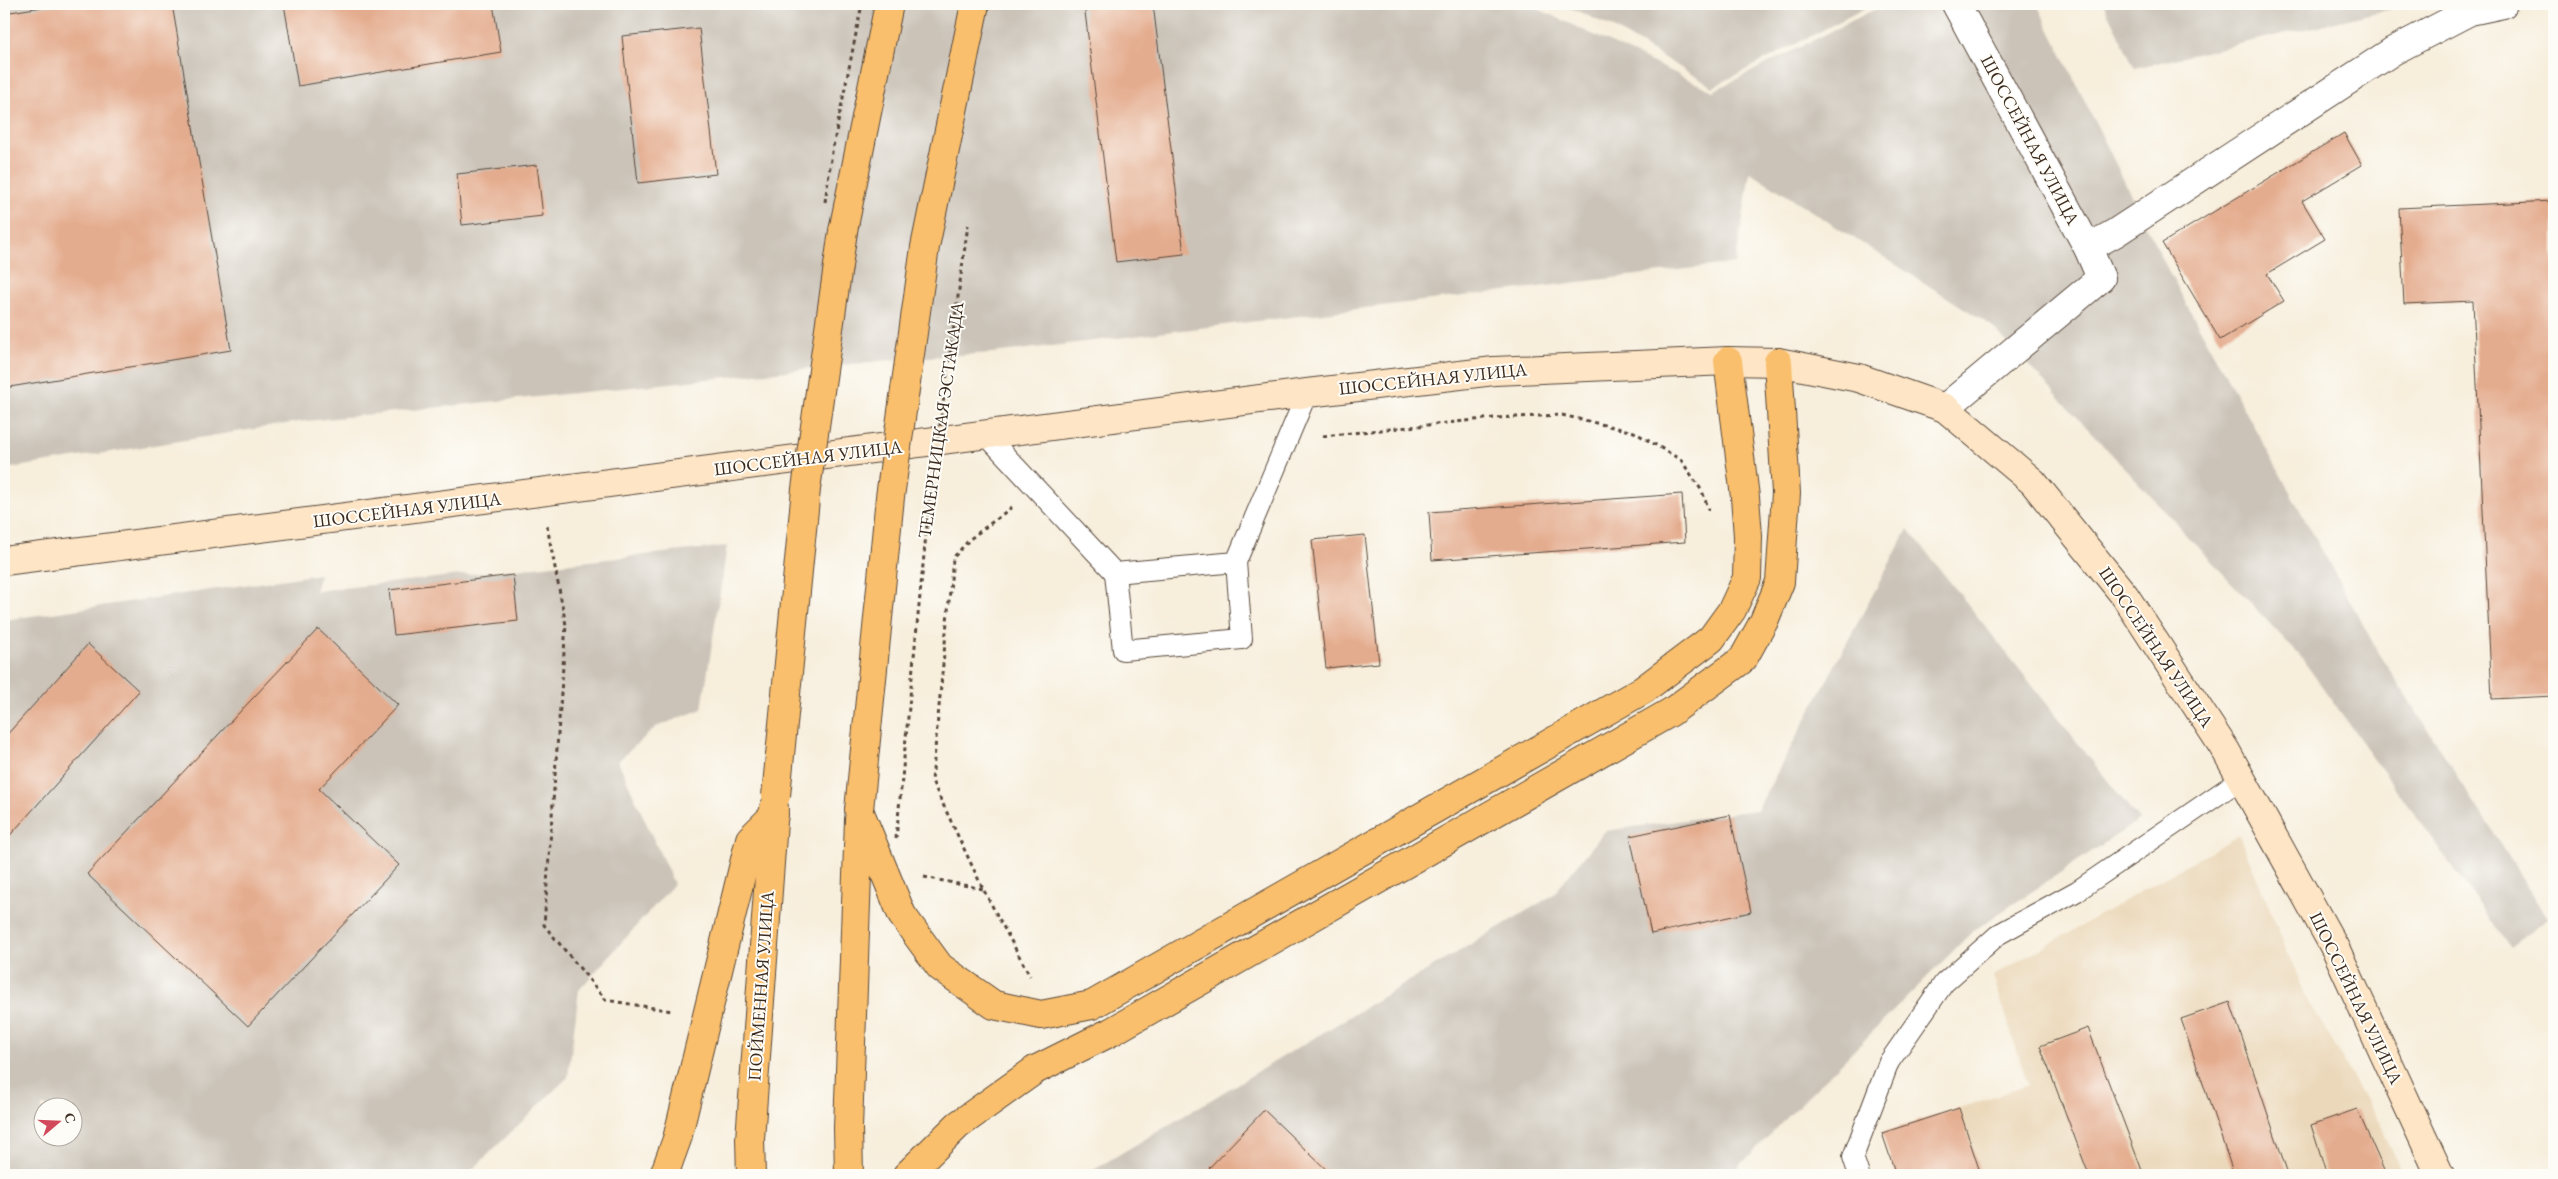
<svg xmlns="http://www.w3.org/2000/svg" width="2558" height="1179" font-family="'EB Garamond',serif">
	<style>
		.built { fill: #ebd8ba }
		.industrial { fill: #cbc3b8; fill-rule: evenodd }
		.building { fill: #e4ac8e }
		.lines { fill: none; stroke-linecap: round; stroke-linejoin: round }
		.service-casing { stroke: #57473a; stroke-width: 22 }
		.minor-casing { stroke: #57473a; stroke-width: 30 }
		.secondary-casing { stroke: #57473a; stroke-width: 30 }
		.primary-casing { stroke: #57473a; stroke-width: 30 }
		.path { stroke: #57473a; stroke-width: 3; stroke-dasharray: 4 4; stroke-linecap: butt }
		.service { stroke: #fff; stroke-width: 20 }
		.minor { stroke: #fff; stroke-width: 28 }
		.secondary { stroke: #fde5c5; stroke-width: 28 }
		.primary { stroke: #f9bf6d; stroke-width: 28 }
		.primary-bridge-casing { stroke: #57473a; stroke-width: 30; stroke-linecap: butt }
		.path-bridge { stroke: #57473a; stroke-width: 3; stroke-dasharray: 4 4; stroke-linecap: butt }
		.primary-bridge { stroke: #f9bf6d; stroke-width: 28 }
		.labels { text-anchor: middle; stroke-width: 4; stroke-linejoin: round; paint-order: stroke }
		.street-label { font-size: 18px; fill: #3b2a1e; stroke: #fdfcf7 }
	</style>
	<rect width="100%" height="100%" fill="#fdfcf7"/>
	<filter id="ink" filterUnits="userSpaceOnUse"><feTurbulence type="fractalNoise" baseFrequency=".02" numOctaves="2"/><feDisplacementMap in="SourceGraphic" scale="10" xChannelSelector="R" yChannelSelector="G"/><feConvolveMatrix kernelMatrix="1 2 1 2 8 2 1 2 1" color-interpolation-filters="sRGB"/></filter>
	<filter id="wash" filterUnits="userSpaceOnUse"><feTurbulence type="fractalNoise" baseFrequency=".0096" numOctaves="4" result="noise"/><feDisplacementMap in="SourceGraphic" scale="20" xChannelSelector="R" yChannelSelector="G"/><feGaussianBlur stdDeviation="1.12" result="paint"/><feColorMatrix in="noise" values="0 0 0 0 0 0 0 0 0 0 0 0 0 0 0 0 0 1.4 0 .05"/><feComposite in="paint" operator="in"/></filter>
	<g filter="url(#wash)">
		<rect width="100%" height="100%" fill="#f7eedc"/>
		<path class="built" d="M2239 835 2305 994 2383 1130 2403 1175H1912L1897 1129 2028 1085 1993 976Z"/>
		<g class="industrial">
			<path d="M4 4H1528L1713 91 1885 4H2037L2171 276 2377 650 2548 918 2510 947 2300 656 1992 326 1750 172 1736 263 993 353 910 358 298 422 4 469Z"/>
			<path d="M1562 4H1873L1713 87 1610 26Z"/>
			<path d="M2103 4H2413L2135 68Z"/>
			<path d="M1908 529 2139 820 1973 931 1730 1175H1085L1553 895 1605 831 1757 810Z"/>
			<path d="M727 546 702 709 656 727 618 761 674 884 579 990 568 1077 467 1175H4V620L320 574 315 591ZM42 1106H72V1136H42Z"/>
		</g>
		<g id="blocks">
			<g class="building">
				<path d="M61 4H172L231 350 4 388V13Z"/>
				<path d="M284 4H493L501 52 298 86Z"/>
				<path d="M1084 4H1153L1184 254 1116 262Z"/>
				<path d="M699 28 716 174 638 183 622 36Z"/>
				<path d="M2344 133 2362 165 2302 201 2325 239 2267 274 2284 301 2220 340 2162 243Z"/>
				<path d="M537 165 543 216 462 225 457 174Z"/>
				<path d="M2554 201V696L2492 699 2473 301 2404 304 2399 208Z"/>
				<path d="M1682 494 1685 542 1432 560 1429 512Z"/>
				<path d="M1365 535 1379 663 1326 668 1312 540Z"/>
				<path d="M513 575 518 621 394 635 389 590Z"/>
				<path d="M318 629 398 705 319 789 399 865 248 1026 87 874Z"/>
				<path d="M88 644 139 691 4 842V738Z"/>
				<path d="M1730 815 1751 912 1651 934 1630 836Z"/>
				<path d="M2230 1002 2288 1174 2285 1175H2234L2181 1019Z"/>
				<path d="M2088 1028 2143 1173 2137 1175H2089L2040 1046Z"/>
				<path d="M1959 1108 1981 1175H1896L1882 1133Z"/>
				<path d="M2357 1109 2386 1175H2327L2311 1125Z"/>
				<path d="M1264 1110 1332 1175H1217L1209 1168Z"/>
			</g>
		</g>
	</g>
	<g filter="url(#ink)">
		<use href="#blocks" fill-opacity="0" stroke="#57473a" stroke-width="1"/>
		<g class="lines">
			<g class="service-casing">
				<g id="service">
					<path d="M987 436 1115 573 1236 562 1307 393"/>
					<path d="M1115 573 1123 650 1242 639 1236 562"/>
					<path d="M1859 1175 1853 1157 1889 1062 1944 983 1999 934 2077 891 2241 779"/>
				</g>
			</g>
			<g class="minor-casing">
				<g id="minor">
					<path d="M2088 248 2115 233 2393 51 2470 11 2503 4"/>
					<path d="M1945 408 2101 278 2088 248 1956 4"/>
				</g>
			</g>
			<g class="secondary-casing">
				<path id="secondary" d="M4 561 1307 393 1494 371 1728 361 1778 362 1859 378 1945 408 2033 482 2125 596 2226 751 2337 952 2440 1175"/>
			</g>
			<g class="primary-casing">
				<g id="primary">
					<path d="M843 231 889 4"/>
					<path d="M859 810 902 915 940 967 994 1005 1041 1015 1092 1005 1643 690 1711 639 1732 610 1747 578 1748 536 1745 497 1728 361"/>
					<path d="M664 1175 677 1139 750 839 774 815"/>
					<path d="M751 1175 750 1139 774 808"/>
					<path d="M849 1175 848 1128 859 819"/>
					<path d="M907 1175 958 1125 1035 1070 1111 1032 1671 712 1743 659 1764 621 1780 582 1786 493 1778 362"/>
				</g>
			</g>
			<g class="path">
				<path d="M1323 436 1494 418 1562 415 1634 432 1681 460 1702 491 1709 510"/>
				<path d="M1012 507 970 539 953 558 932 781 983 889 1030 976"/>
				<path d="M547 526 566 625 544 925 606 1000 672 1011"/>
				<path d="M924 877 983 889"/>
			</g>
			<use href="#service" class="service"/>
			<use href="#minor" class="minor"/>
			<use href="#secondary" class="secondary"/>
			<use href="#primary" class="primary"/>
			<g class="primary-bridge-casing">
				<g id="primary-bridge">
					<path d="M776 796 806 489 843 231"/>
					<path d="M859 810 890 497 925 247 975 4"/>
				</g>
			</g>
			<g class="path-bridge">
				<path d="M825 202 832 152 862 4"/>
				<path d="M896 839 929 504 968 225"/>
			</g>
			<use href="#primary-bridge" class="primary-bridge"/>
		</g>
	</g>
	<g class="labels">
		<g class="street-label">
			<text transform="translate(2030 140) rotate(62)" y="6">ШОССЕЙНАЯ УЛИЦА</text>
			<text transform="translate(1433 379) rotate(-6)" y="6">ШОССЕЙНАЯ УЛИЦА</text>
			<text transform="translate(941 420) rotate(-82)" y="6">ТЕМЕРНИЦКАЯ ЭСТАКАДА</text>
			<text transform="translate(808 458) rotate(-7)" y="6">ШОССЕЙНАЯ УЛИЦА</text>
			<text transform="translate(407 510) rotate(-7)" y="6">ШОССЕЙНАЯ УЛИЦА</text>
			<text transform="translate(2156 647) rotate(56)" y="6">ШОССЕЙНАЯ УЛИЦА</text>
			<text transform="translate(761 986) rotate(-86)" y="6">ПОЙМЕННАЯ УЛИЦА</text>
			<text transform="translate(2356 998) rotate(64)" y="6">ШОССЕЙНАЯ УЛИЦА</text>
		</g>
	</g>
	<rect width="2558" height="1179" fill="none" stroke="#fdfcf7" stroke-width="20"/>
	<g transform="translate(58 1122) rotate(71)"><circle r="24" fill="#fdfcf7" stroke="#afa8a0"/>
	<path d="M0-4L9 19L0 12L-9 19Z" fill="#d1495b"/>
	<text y="-8" font-size="14" font-weight="bold" text-anchor="middle" fill="#3b2a1e">С</text>
	</g>
</svg>
